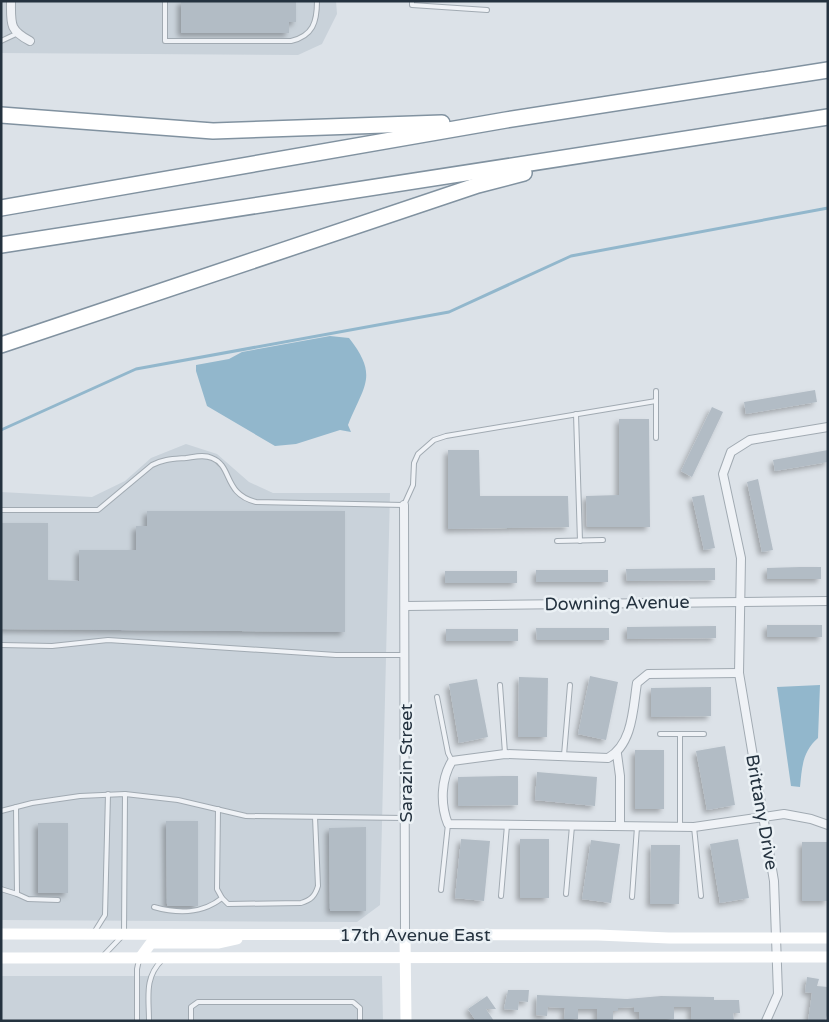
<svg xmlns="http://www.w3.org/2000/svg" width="829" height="1022" font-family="'Varela Round',sans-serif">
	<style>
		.built { fill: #c9d2da }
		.water { fill: #92b7cc }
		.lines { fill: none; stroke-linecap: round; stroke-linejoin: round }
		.stream { stroke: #92b7cc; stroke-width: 3 }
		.building { fill: #b2bcc5; filter: url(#shadow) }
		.lane-casing { stroke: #a1aab2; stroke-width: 6 }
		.street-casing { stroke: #a1aab2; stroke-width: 10 }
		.highway-casing { stroke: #8192a0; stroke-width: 18 }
		.lane { stroke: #eff2f6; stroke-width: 4 }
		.street { stroke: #eff2f6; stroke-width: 8 }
		.secondary { stroke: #fff; stroke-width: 11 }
		.highway { stroke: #fff; stroke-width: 15 }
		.labels { text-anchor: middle; stroke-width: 5; stroke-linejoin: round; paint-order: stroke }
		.street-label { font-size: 18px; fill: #24323f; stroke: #ebf1f5 }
	</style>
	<defs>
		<filter id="shadow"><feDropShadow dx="-3.5" dy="3.5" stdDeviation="2.5" flood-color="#0004"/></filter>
	</defs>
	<rect width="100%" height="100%" fill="#dce2e8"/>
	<g class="built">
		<path d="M1 1H336L337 14 322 44 298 55 1 53Z"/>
		<path d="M186 444 217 454 249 482 273 493H390L380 905 357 922 1 920V492L92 497 125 481 151 458Z"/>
		<path d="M1 976H382L383 1021H1Z"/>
	</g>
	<g class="water">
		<path d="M330 336 349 338C379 376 364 385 348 425L351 432 340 430 296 444 275 446 207 406 196 371V365L229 359 242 352Z"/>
		<path d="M820 685 818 738C802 752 802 768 800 787L791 786 777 687Z"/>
	</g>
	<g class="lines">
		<path class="stream" d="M1 430 136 369 449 312 571 256 828 208"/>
	</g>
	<g class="building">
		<path d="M181 1H296V22H289V33H181Z"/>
		<path d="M815 390 817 402 746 414 744 402Z"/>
		<path d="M712 407 723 412 692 477 681 471Z"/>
		<path d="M619 419H649L650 527H587L586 496 619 495Z"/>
		<path d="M448 450H479L480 496H568L569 527 448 529Z"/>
		<path d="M828 450V462L775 471 773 460Z"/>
		<path d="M758 479 773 550 762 552 747 482Z"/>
		<path d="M704 495 715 548 704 550 692 497Z"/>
		<path d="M147 511H345V632L1 629V523H48V580L79 581V550H136V526H147Z"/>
		<path d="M800 567H821V579H767V568Z"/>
		<path d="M715 568V580L627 581 626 569Z"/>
		<rect x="536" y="570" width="72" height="12"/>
		<rect x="445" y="571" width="72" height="12"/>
		<rect x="767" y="625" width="55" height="12"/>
		<path d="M716 626V638L627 639V627Z"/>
		<path d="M536 628H609V640H537Z"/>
		<rect x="446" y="629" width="72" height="12"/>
		<path d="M590 676 618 682 606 740 578 734Z"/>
		<path d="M519 677 548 678 547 737H518Z"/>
		<path d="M477 679 488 737 459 743 449 684Z"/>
		<path d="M711 687V716L651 717V688Z"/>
		<path d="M725 746 735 805 707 810 696 751Z"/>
		<rect x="635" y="750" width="29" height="59"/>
		<path d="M537 772 597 777 595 806 535 800Z"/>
		<path d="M503 776H518V805L458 806V777Z"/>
		<path d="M166 821H198V906H167Z"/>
		<rect x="38" y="823" width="30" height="70"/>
		<path d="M366 827V911H330L329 828Z"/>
		<path d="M461 839 490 841 484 901 455 898Z"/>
		<rect x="520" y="839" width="29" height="59"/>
		<path d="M738 839 749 898 720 903 710 844Z"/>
		<path d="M591 840 620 844 611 903 582 899Z"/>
		<rect x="802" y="842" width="26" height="59"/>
		<path d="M651 845H680L679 904H650Z"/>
		<path d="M807 977 819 979 817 986 828 987V1012L825 1021H808L812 993 805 992Z"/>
		<path d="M508 990H529L528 1002 519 1001 518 1010 504 1009Z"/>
		<path d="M537 995 627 999 661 996 714 997V1000H739L740 1013H733L734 1021 691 1019V1007H674V1019H639V1012H634V1007L618 1008V1011H613V1020H597V1009H578V1019H564L565 1008 548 1007 547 1016 536 1015Z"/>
		<path d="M487 996 496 1009H486L494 1021H476L468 1009Z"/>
	</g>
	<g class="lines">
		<g class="lane-casing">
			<g id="lane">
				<path d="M165 1V41H291C313 36 317 22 317 1"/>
				<path d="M412 1V5L487 10"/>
				<path d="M1 41 16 34"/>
				<path d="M656 391V438"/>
				<path d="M576 414 580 541"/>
				<path d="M1 510H98L152 465C163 459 173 459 186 458 194 457 204 454 212 458 233 466 223 494 256 502L404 505 413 485 414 463 418 454 434 440 446 436 656 401"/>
				<path d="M557 541 603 540"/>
				<path d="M1 645 52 646 108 640 336 655H404"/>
				<path d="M500 685 505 753"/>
				<path d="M437 697 448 753 452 761"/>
				<path d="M660 734H680V827"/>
				<path d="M680 734H704"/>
				<path d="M564 755 570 685"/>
				<path d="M218 809 217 889 222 898 228 904 301 903C311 900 315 896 318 886L315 817"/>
				<path d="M1 811 32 803 80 796 125 794 178 800 246 816 405 818"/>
				<path d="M694 827 701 896"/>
				<path d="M1 889 17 894 16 807"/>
				<path d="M441 890 448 824"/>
				<path d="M17 894 28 899 58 900"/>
				<path d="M566 894 572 826"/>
				<path d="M501 896 507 825"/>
				<path d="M632 897 637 827"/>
				<path d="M154 907C179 914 202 914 222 898"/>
				<path d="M95 931 105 915 108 794"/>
				<path d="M104 955 124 934 125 794"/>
				<path d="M137 1021V969L139 960"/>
				<path d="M149 1021C149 997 144 978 162 960"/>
				<path d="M191 1021V1007L198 1002H353L360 1008V1021"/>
			</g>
		</g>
		<g class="street-casing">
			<g id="street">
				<path d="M11 1C11 24 9 30 30 41"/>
				<path d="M404 505 405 936"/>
				<path d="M406 606 828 601"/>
				<path d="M739 673 648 674 637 683C633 708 633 744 608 758L505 754 452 761C441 779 440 804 448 824L694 827 784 814 811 819 828 825"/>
				<path d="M617 754 620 776V826"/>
				<path d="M766 1021 778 994 774 881 739 673 741 558 723 474 731 452 750 440 828 427"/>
			</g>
		</g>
		<g class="highway-casing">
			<g id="highway">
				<path d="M1 115 213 131 442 123"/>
				<path d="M1 208 506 120 828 70"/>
				<path d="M1 245 828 117"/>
				<path d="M1 345 478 185 524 173"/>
			</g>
		</g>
		<use href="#lane" class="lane"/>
		<use href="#street" class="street"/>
		<g class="secondary">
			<path d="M1 934 598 935 669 938H828"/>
			<path d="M405 936 406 1021"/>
			<path d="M1 958 828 957"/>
			<path d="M140 958 151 943H219L237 939"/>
		</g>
		<use href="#highway" class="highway"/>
	</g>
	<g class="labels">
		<g class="street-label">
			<text transform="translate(617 603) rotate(-1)" y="6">Downing Avenue</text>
			<text transform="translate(406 763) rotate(-90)" y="6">Sarazin Street</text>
			<text transform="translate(762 812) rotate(80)" y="6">Brittany Drive</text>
			<text x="415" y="941">17th Avenue East</text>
		</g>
	</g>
	<rect width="829" height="1022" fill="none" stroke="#24323f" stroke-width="5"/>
</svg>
